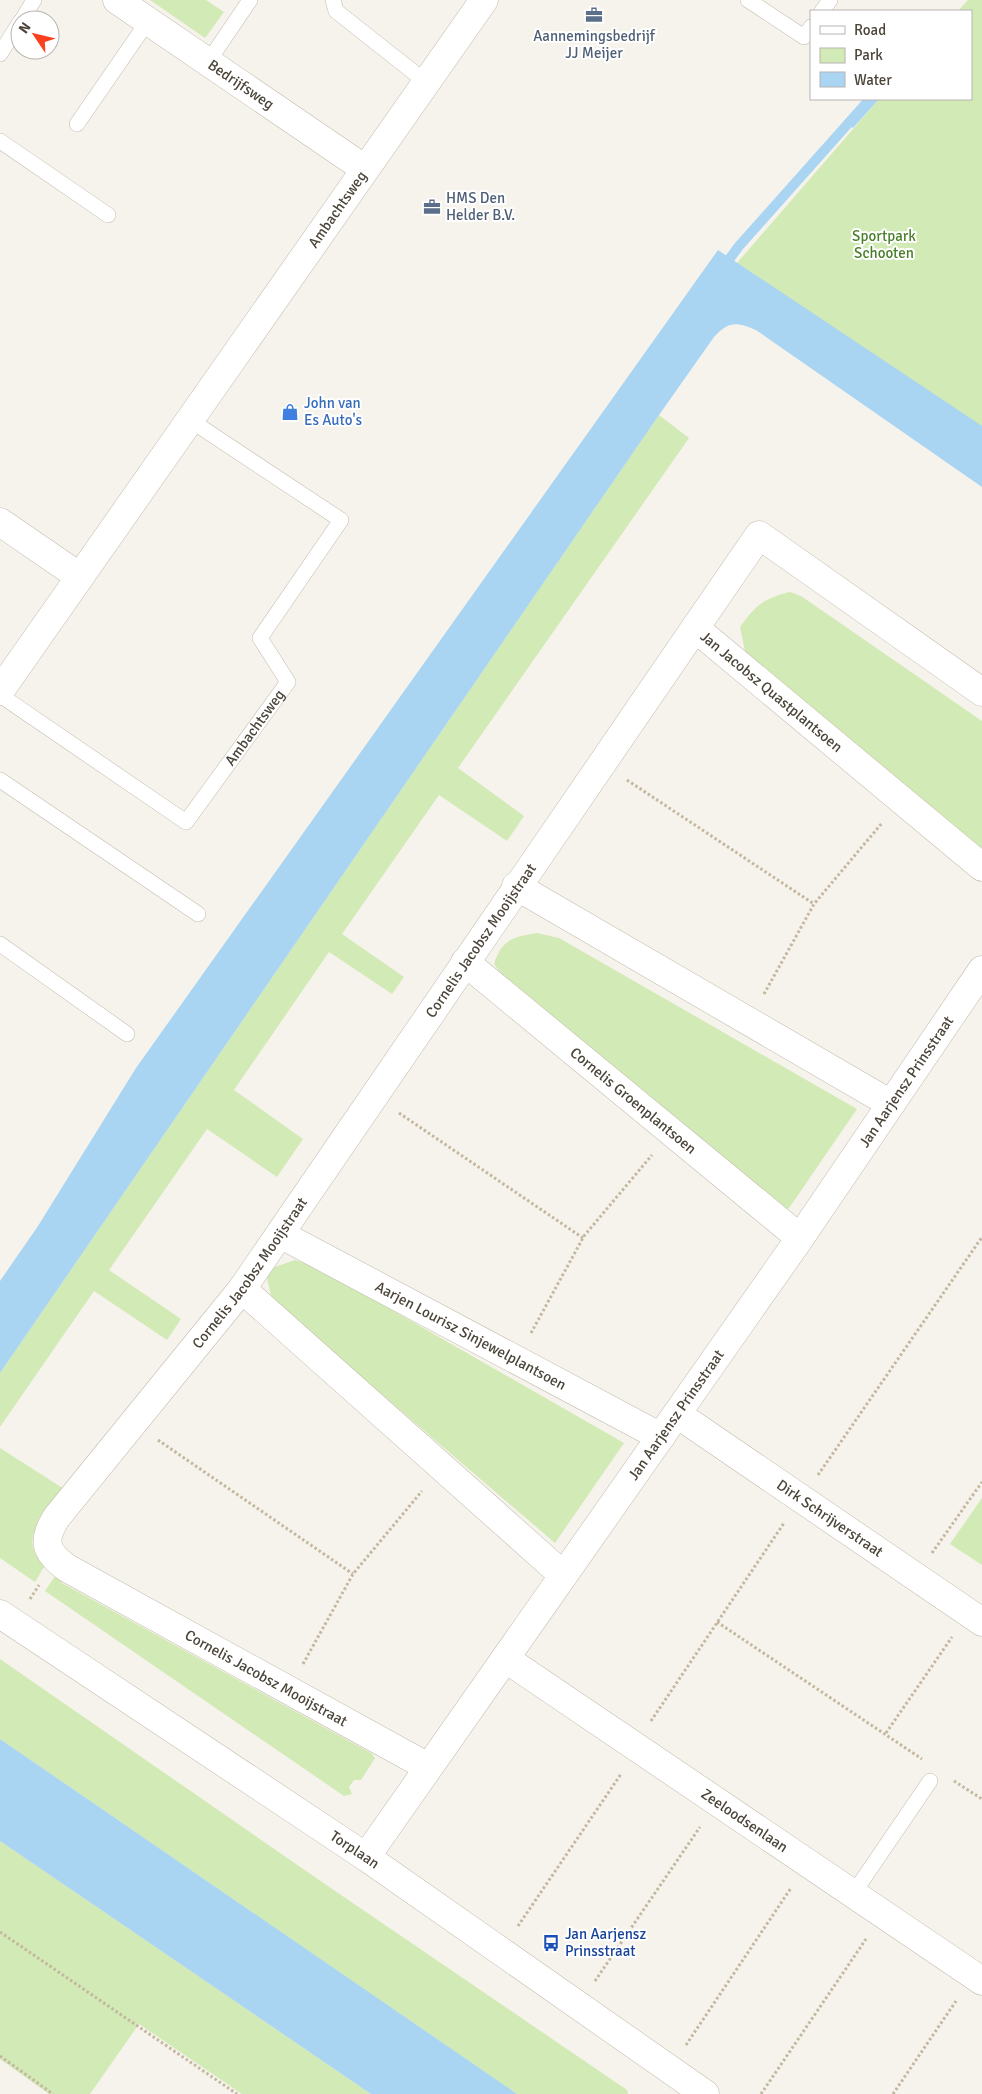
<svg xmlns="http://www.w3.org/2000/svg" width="982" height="2094" font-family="Signika,sans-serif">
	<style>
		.green { fill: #d2eab5 }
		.water { fill: #a9d4f2 }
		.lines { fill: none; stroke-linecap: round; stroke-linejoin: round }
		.stream { stroke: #a9d4f2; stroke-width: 10 }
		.service-casing { stroke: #c2bbae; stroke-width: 16 }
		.minor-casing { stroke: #c2bbae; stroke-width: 29 }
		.tertiary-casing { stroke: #c2bbae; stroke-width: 29 }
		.path { stroke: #c4b79f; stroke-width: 3; stroke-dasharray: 2.5 2.5; stroke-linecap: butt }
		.service { stroke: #fff; stroke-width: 15 }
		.minor { stroke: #fff; stroke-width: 28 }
		.tertiary { stroke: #fff; stroke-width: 28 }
		.labels { text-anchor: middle; stroke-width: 4; stroke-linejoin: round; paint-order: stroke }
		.service-label { font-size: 15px; fill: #4e5e75; stroke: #fff }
		.street-label { font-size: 15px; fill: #4b4439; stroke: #fff }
		.park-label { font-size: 15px; fill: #4a7f2a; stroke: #fff }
		.shop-label { font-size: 15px; fill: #366cbe; stroke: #fff; text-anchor: start }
		.transit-label { font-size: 15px; fill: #164399; stroke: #fff; text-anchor: start }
	</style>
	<rect width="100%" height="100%" fill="#f6f3ec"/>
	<g class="green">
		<path d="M150 0H206L224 12 205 38Z"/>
		<path d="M968 0H982V430L737 263 879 99H971V11H958Z"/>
		<path d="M659 415 689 438 458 768 524 816 507 841 439 795 342 934 404 977 392 994 329 952 234 1090 303 1139 277 1177 207 1129 109 1270 181 1319 167 1340 94 1291 0 1427V1373Z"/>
		<path d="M790 592 801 596 982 721V854L745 651 740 627C755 606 764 598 790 592Z"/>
		<path d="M537 933 559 938 857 1109 787 1211 506 980 494 964C502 939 513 937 537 933Z"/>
		<path d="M295 1260 317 1267 624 1443 555 1543 280 1307 271 1295 267 1278 272 1268Z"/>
		<path d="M0 1448 64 1489C52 1505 24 1530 35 1553 37 1557 42 1562 45 1565L35 1582 0 1558Z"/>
		<path d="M982 1498V1565L950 1544Z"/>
		<path d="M57 1573 62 1583 371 1753 375 1758 361 1780H354L349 1787 352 1794 344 1796 45 1591Z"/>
		<path d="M0 1659 322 1882 627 2090 628 2094H517L0 1739Z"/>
		<path d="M0 1841 371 2094H242L139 2024 90 2094H49L0 2059Z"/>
	</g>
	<g class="water">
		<path d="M864 99H879L853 128 844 121Z"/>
		<path d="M718 250 982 426V487L756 330C736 322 729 321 714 337L659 415 0 1373V1281L38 1226 136 1068Z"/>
		<path d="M0 1739 507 2087 517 2094H371L0 1841Z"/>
	</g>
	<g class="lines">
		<path class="stream" d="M722 269 739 246 870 99"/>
		<g class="service-casing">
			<g id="service">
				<path d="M333 0 336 11 426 82"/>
				<path d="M748 0 804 37 811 27"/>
				<path d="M822 11 830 0"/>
				<path d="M22 20 34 0"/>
				<path d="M0 54 20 22"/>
				<path d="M208 62 250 0"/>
				<path d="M77 124 148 21"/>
				<path d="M0 141 108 215"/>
				<path id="s1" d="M0 695 186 822 288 682 260 638 341 520 190 420"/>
				<path d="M0 780 198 914"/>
				<path d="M0 944 127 1034"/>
				<path d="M853 1894 930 1781"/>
			</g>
		</g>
		<g class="minor-casing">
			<g id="minor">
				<path id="s2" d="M117 0 365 169"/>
				<path d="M0 522 80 577"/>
				<path id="s3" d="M0 691 484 0"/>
				<path id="s4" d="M982 692 759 535 695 628 982 867"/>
				<path d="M516 886 891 1104"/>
				<path id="s5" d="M465 962 800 1238"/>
				<path id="s6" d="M280 1234 661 1437"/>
				<path d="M242 1289 563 1575"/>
				<path id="s7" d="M677 1414 982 1622"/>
				<path id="s8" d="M506 1659 982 1981"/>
				<path id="s9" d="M428 1767 67 1568C45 1552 42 1541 56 1518L242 1289 695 628"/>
				<path id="s10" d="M366 1857 800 1238 982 970"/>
			</g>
		</g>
		<g class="tertiary-casing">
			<g id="tertiary">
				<path id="s11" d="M0 1614 366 1857 705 2094"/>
			</g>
		</g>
		<g class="path">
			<path d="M627 780 814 904"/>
			<path d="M764 994 814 904 882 823"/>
			<path d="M399 1113 583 1238"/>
			<path d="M531 1333 584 1236 652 1155"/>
			<path d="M158 1440 353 1574"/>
			<path d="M818 1475 982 1237"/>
			<path d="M932 1553 982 1482"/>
			<path d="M30 1599 39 1585"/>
			<path d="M717 1622 922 1759"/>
			<path d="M303 1664 353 1574 422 1491"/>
			<path d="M651 1721 784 1523"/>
			<path d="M886 1733 952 1637"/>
			<path d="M954 1781 982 1799"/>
			<path d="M518 1926 621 1774"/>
			<path d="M0 1932 237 2094"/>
			<path d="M595 1981 700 1827"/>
			<path d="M686 2045 791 1888"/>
			<path d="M0 2056 53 2094"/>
			<path d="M761 2094 866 1939"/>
			<path d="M893 2094 956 2001"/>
		</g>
		<use href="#service" class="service"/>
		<use href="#minor" class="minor"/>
		<use href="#tertiary" class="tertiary"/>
	</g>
	<defs>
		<g id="office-bare" transform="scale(1.35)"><path d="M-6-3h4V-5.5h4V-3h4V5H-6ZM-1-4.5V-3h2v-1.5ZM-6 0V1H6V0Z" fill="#5c6f8a" stroke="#fff" stroke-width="2.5" paint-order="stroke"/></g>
		<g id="shop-bare" transform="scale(1.35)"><path d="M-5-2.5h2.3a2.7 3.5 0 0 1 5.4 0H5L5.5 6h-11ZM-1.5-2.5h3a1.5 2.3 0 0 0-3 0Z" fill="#3f7fe0" stroke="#fff" stroke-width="2.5" paint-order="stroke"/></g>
		<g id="bus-bare" transform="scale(1.35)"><path d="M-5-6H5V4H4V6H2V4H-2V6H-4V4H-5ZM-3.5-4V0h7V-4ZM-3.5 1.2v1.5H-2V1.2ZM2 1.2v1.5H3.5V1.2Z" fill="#1a4fb4" stroke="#fff" stroke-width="2.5" paint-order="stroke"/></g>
	</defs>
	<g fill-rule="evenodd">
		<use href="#office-bare" x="594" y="15"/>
		<use href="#office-bare" x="432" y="207"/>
		<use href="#shop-bare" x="290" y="412"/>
		<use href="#bus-bare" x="551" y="1943"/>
	</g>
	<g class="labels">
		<g class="service-label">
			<text x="594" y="41">Aannemingsbedrijf<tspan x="594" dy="17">JJ Meijer</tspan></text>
			<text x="446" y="203" text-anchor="start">HMS Den<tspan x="446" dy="17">Helder B.V.</tspan></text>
		</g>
		<g class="street-label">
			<text dy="5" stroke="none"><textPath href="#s2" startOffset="150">Bedrijfsweg</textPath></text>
			<text dy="5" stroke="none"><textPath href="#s3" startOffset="588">Ambachtsweg</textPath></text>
			<text dy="5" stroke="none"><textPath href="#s4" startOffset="485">Jan Jacobsz Quastplantsoen</textPath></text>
			<text dy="5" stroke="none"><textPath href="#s1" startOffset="342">Ambachtsweg</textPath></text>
			<text dy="5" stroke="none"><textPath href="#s9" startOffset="1189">Cornelis Jacobsz Mooijstraat</textPath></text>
			<text dy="5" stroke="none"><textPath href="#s10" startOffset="945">Jan Aarjensz Prinsstraat</textPath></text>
			<text dy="5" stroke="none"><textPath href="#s5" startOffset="218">Cornelis Groenplantsoen</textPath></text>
			<text dy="5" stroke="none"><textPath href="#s9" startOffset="784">Cornelis Jacobsz Mooijstraat</textPath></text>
			<text dy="5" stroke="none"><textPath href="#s6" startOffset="216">Aarjen Lourisz Sinjewelplantsoen</textPath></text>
			<text dy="5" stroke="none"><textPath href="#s10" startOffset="540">Jan Aarjensz Prinsstraat</textPath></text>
			<text dy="5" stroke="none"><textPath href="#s7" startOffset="185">Dirk Schrijverstraat</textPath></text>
			<text transform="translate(266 1678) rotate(29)" y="5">Cornelis Jacobsz Mooijstraat</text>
			<text dy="5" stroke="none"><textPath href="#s8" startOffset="288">Zeeloodsenlaan</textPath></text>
			<text dy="5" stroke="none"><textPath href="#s11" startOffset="426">Torplaan</textPath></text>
		</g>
		<g class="park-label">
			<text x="884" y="241">Sportpark<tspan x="884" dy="17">Schooten</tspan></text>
		</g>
		<g class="shop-label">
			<text x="304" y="408">John van<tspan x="304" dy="17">Es Auto's</tspan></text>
		</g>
		<g class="transit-label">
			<text x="565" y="1939">Jan Aarjensz<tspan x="565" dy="17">Prinsstraat</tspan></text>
		</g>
	</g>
	<rect x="810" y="10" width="162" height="90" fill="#ffffff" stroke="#b7b4b0"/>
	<rect x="820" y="26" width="25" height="8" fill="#ffffff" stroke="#b7b4b0"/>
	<text x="854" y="35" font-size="15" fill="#4b4439">Road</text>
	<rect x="820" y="48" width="25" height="15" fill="#d2eab5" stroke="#b7b4b0"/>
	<text x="854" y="60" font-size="15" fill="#4b4439">Park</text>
	<rect x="820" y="72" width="25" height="15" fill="#a9d4f2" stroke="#b7b4b0"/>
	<text x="854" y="85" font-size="15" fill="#4b4439">Water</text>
	<g transform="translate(35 35) rotate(305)"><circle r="24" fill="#ffffff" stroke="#b7b4b0"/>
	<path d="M0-4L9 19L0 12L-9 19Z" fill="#fc3f1d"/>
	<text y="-8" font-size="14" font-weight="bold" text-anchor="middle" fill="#4b4439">N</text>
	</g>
</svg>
